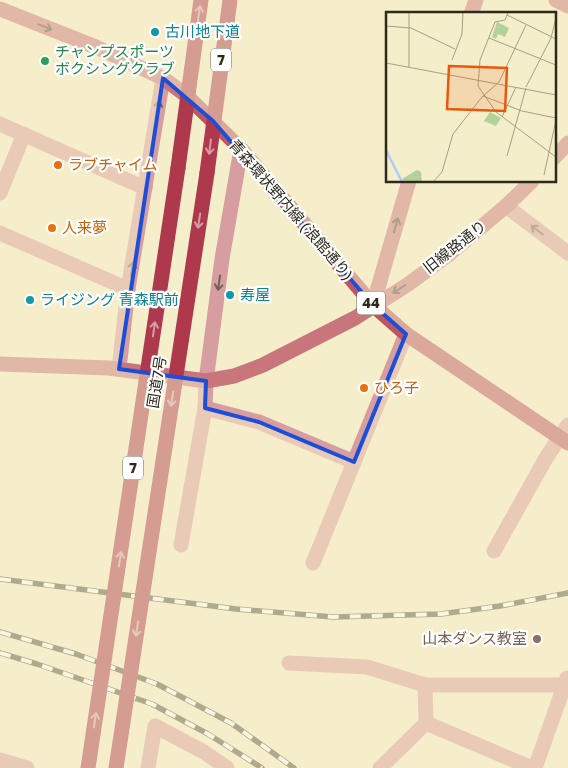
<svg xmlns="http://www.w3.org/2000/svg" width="568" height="768" font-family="'Golos Text','Noto Sans JP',sans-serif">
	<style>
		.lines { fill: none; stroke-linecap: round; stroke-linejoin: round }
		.street { stroke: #d79ea1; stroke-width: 15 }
		.secondary { stroke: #c8757c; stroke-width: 15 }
		.primary { stroke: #bb5662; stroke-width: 15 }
		.highway { stroke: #ae394c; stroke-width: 15 }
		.rail-casing { stroke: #5b5744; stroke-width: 5.5 }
		.rail { stroke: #fff; stroke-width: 4; stroke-dasharray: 11; stroke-linecap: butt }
		.highway-bridge { stroke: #ae394c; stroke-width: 15 }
		.oneway { stroke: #d69ca6 }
		.oneway2 { stroke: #5c4039 }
		.oneway3 { stroke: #795e58 }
		.marked { fill: none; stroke: #1d4ed8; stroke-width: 4; stroke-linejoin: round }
		.culture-dot { fill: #0f9aa8; stroke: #fff; stroke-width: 2 }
		.leisure-dot { fill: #2e9e5b; stroke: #fff; stroke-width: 2 }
		.food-dot { fill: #e8710a; stroke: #fff; stroke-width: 2 }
		.education-dot { fill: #8d6e63; stroke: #fff; stroke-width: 2 }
		.labels { text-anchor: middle; stroke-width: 4.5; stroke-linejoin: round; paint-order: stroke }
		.shield { fill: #fff; stroke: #6c6a60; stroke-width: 1 }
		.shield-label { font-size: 14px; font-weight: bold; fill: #2d2a1c }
		.culture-label { font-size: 15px; fill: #0d838f; stroke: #fff; text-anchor: start }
		.leisure-label { font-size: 15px; fill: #27864d; stroke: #fff; text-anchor: start }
		.food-label { font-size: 15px; fill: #c56008; stroke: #fff; text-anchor: start }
		.street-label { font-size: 15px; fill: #2d2a1c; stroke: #fff }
		.education-label { font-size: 15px; fill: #785e54; stroke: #fff; text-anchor: end }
		.inset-river { fill: none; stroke: #b1cbfc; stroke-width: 2.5 }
		.inset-road { fill: none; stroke: #a5a084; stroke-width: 1 }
		.view { fill: #e8590c; fill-opacity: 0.15; stroke: #e8590c; stroke-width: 2.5 }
		.inset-edge { fill: none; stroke: #2d2a1c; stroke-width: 2.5 }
	</style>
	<rect width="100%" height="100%" fill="#f5eeca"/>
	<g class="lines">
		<g class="street">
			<path d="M0 124 145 188"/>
			<path d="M0 193 24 134"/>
			<path d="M506 206 568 253"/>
			<path d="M0 233 128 289"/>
			<path d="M119 369 128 289 163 78"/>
			<path d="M205 408 259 422 354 462"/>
			<path d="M181 545 205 408 206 381 222 259 241 149"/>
			<path d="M494 551 546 458 568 425"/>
			<path d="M313 563 406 334"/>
			<path d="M289 663 367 667 425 685"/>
			<path d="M426 723 425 685H564"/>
			<path d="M0 760 27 768"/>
			<path d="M148 768 155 726 204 752 227 768"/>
			<path d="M380 768 426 723 532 768"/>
			<path d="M535 768 567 678"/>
		</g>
		<g class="secondary">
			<path d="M556 0 568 6"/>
			<path d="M0 9 96 47 163 78 187 96"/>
			<path d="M471 14 476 0"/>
			<path d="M554 158 568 143"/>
			<path d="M373 305 409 181"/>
			<path d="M0 364 109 368 206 381 234 376 263 365 355 318 407 285 448 255 506 206 532 181"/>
		</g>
		<path class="primary" d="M187 96 241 149 373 305 406 334 568 443"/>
		<g class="highway">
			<path d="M178 168 201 0"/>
			<path d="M207 173 230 0"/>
		</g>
		<g class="rail-casing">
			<g id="rail">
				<path d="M0 579 236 609 333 617 441 614 500 606 568 593"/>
				<path d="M0 632 76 654 157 684 231 723 294 768"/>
				<path d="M0 653 37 664 152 704 208 734 262 768"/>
			</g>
		</g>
		<use href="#rail" class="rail"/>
		<g class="highway-bridge">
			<path d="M88 768 178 168"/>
			<path d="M116 768 207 173"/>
		</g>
	</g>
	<defs><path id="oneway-shaft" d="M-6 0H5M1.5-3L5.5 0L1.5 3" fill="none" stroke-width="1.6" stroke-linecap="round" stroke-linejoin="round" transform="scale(1.25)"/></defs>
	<g class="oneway">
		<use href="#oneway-shaft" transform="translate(199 13) rotate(-82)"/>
		<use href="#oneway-shaft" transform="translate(210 147) rotate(97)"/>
		<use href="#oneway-shaft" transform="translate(199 221) rotate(99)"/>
		<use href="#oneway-shaft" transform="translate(154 329) rotate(-82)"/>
		<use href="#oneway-shaft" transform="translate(172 399) rotate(99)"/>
		<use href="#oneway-shaft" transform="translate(120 559) rotate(-81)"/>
		<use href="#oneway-shaft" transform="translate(137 629) rotate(99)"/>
		<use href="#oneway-shaft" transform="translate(95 720) rotate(-81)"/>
	</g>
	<g class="oneway2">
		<use href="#oneway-shaft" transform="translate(45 27) rotate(22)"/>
		<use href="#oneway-shaft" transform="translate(396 225) rotate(-74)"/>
		<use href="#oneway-shaft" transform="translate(399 289) rotate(148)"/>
	</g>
	<g class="oneway3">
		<use href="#oneway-shaft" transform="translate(158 108) rotate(-81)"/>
		<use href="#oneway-shaft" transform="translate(537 230) rotate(-143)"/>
		<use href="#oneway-shaft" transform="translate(132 269) rotate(-81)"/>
		<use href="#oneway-shaft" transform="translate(219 283) rotate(98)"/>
	</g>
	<path d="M0 0H568V768H0ZM163 78 213 121 373 305 406 334 354 462 259 422 205 408 206 381 119 369Z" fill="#f5eeca" fill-opacity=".55" fill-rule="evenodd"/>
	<path class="marked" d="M163 78 213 121 373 305 406 334 354 462 259 422 205 408 206 381 119 369Z"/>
	<g class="culture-dot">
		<circle cx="155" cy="32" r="5"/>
		<circle cx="230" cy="295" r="5"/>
		<circle cx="30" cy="300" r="5"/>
	</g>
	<circle class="leisure-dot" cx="45" cy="61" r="5"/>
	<g class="food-dot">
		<circle cx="58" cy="165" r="5"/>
		<circle cx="52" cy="228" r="5"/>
		<circle cx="364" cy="388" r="5"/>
	</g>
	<circle class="education-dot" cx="537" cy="639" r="5"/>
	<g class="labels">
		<g class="shield">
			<rect x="211" y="48.5" width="20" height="23" rx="4"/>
			<rect x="357" y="291.5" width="28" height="23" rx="4"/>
			<rect x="123" y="456.5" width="20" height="23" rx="4"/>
		</g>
		<g class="shield-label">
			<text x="221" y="65">7</text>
			<text x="371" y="308">44</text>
			<text x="133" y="473">7</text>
		</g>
		<g class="culture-label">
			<text x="165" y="37">古川地下道</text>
			<text x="240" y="300">寿屋</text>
			<text x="40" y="305">ライジング 青森駅前</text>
		</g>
		<g class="leisure-label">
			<text x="55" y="57">チャンプスポーツ<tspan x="55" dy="17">ボクシングクラブ</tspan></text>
		</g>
		<g class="food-label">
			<text x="68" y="170">ラブチャイム</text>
			<text x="62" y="233">人来夢</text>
			<text x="374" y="393">ひろ子</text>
		</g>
		<g class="street-label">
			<text transform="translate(291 210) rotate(49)" y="5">青森環状野内線 (浪館通り)</text>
			<text transform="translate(455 247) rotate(-38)" y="5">旧線路通り</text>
			<text transform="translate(157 382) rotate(-81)" y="5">国道7号</text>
		</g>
		<g class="education-label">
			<text x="527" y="644">山本ダンス教室</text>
		</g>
	</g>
	<g transform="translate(386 12)">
		<rect width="170" height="170" fill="#f5eeca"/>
		<path d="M111 10 123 16 119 25 112 22 110 27 106 25ZM104 100 115 106 110 114 98 109ZM31 158 35 160 36 170H18L16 167Z" fill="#b3d29a"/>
		<path class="inset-river" d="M0 138 16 170"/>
		<path class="inset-road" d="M122 0 119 8 109 10 94 48 92 74 110 100 170 145M121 3 170 27M0 14 25 16 69 37M103 26 170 53M165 26 170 6M66 48 76 22 77 0M0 51 170 83M23 55V0M113 70 140 13M140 75 165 26M97 84 136 99 170 106M116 105 130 75M121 144 140 76M158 163 170 108M47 170 56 160 67 122 96 85 113 70"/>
		<path class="view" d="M63 54 121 56 119 99 61 97Z"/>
		<rect width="170" height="170" class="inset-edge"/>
	</g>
</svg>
